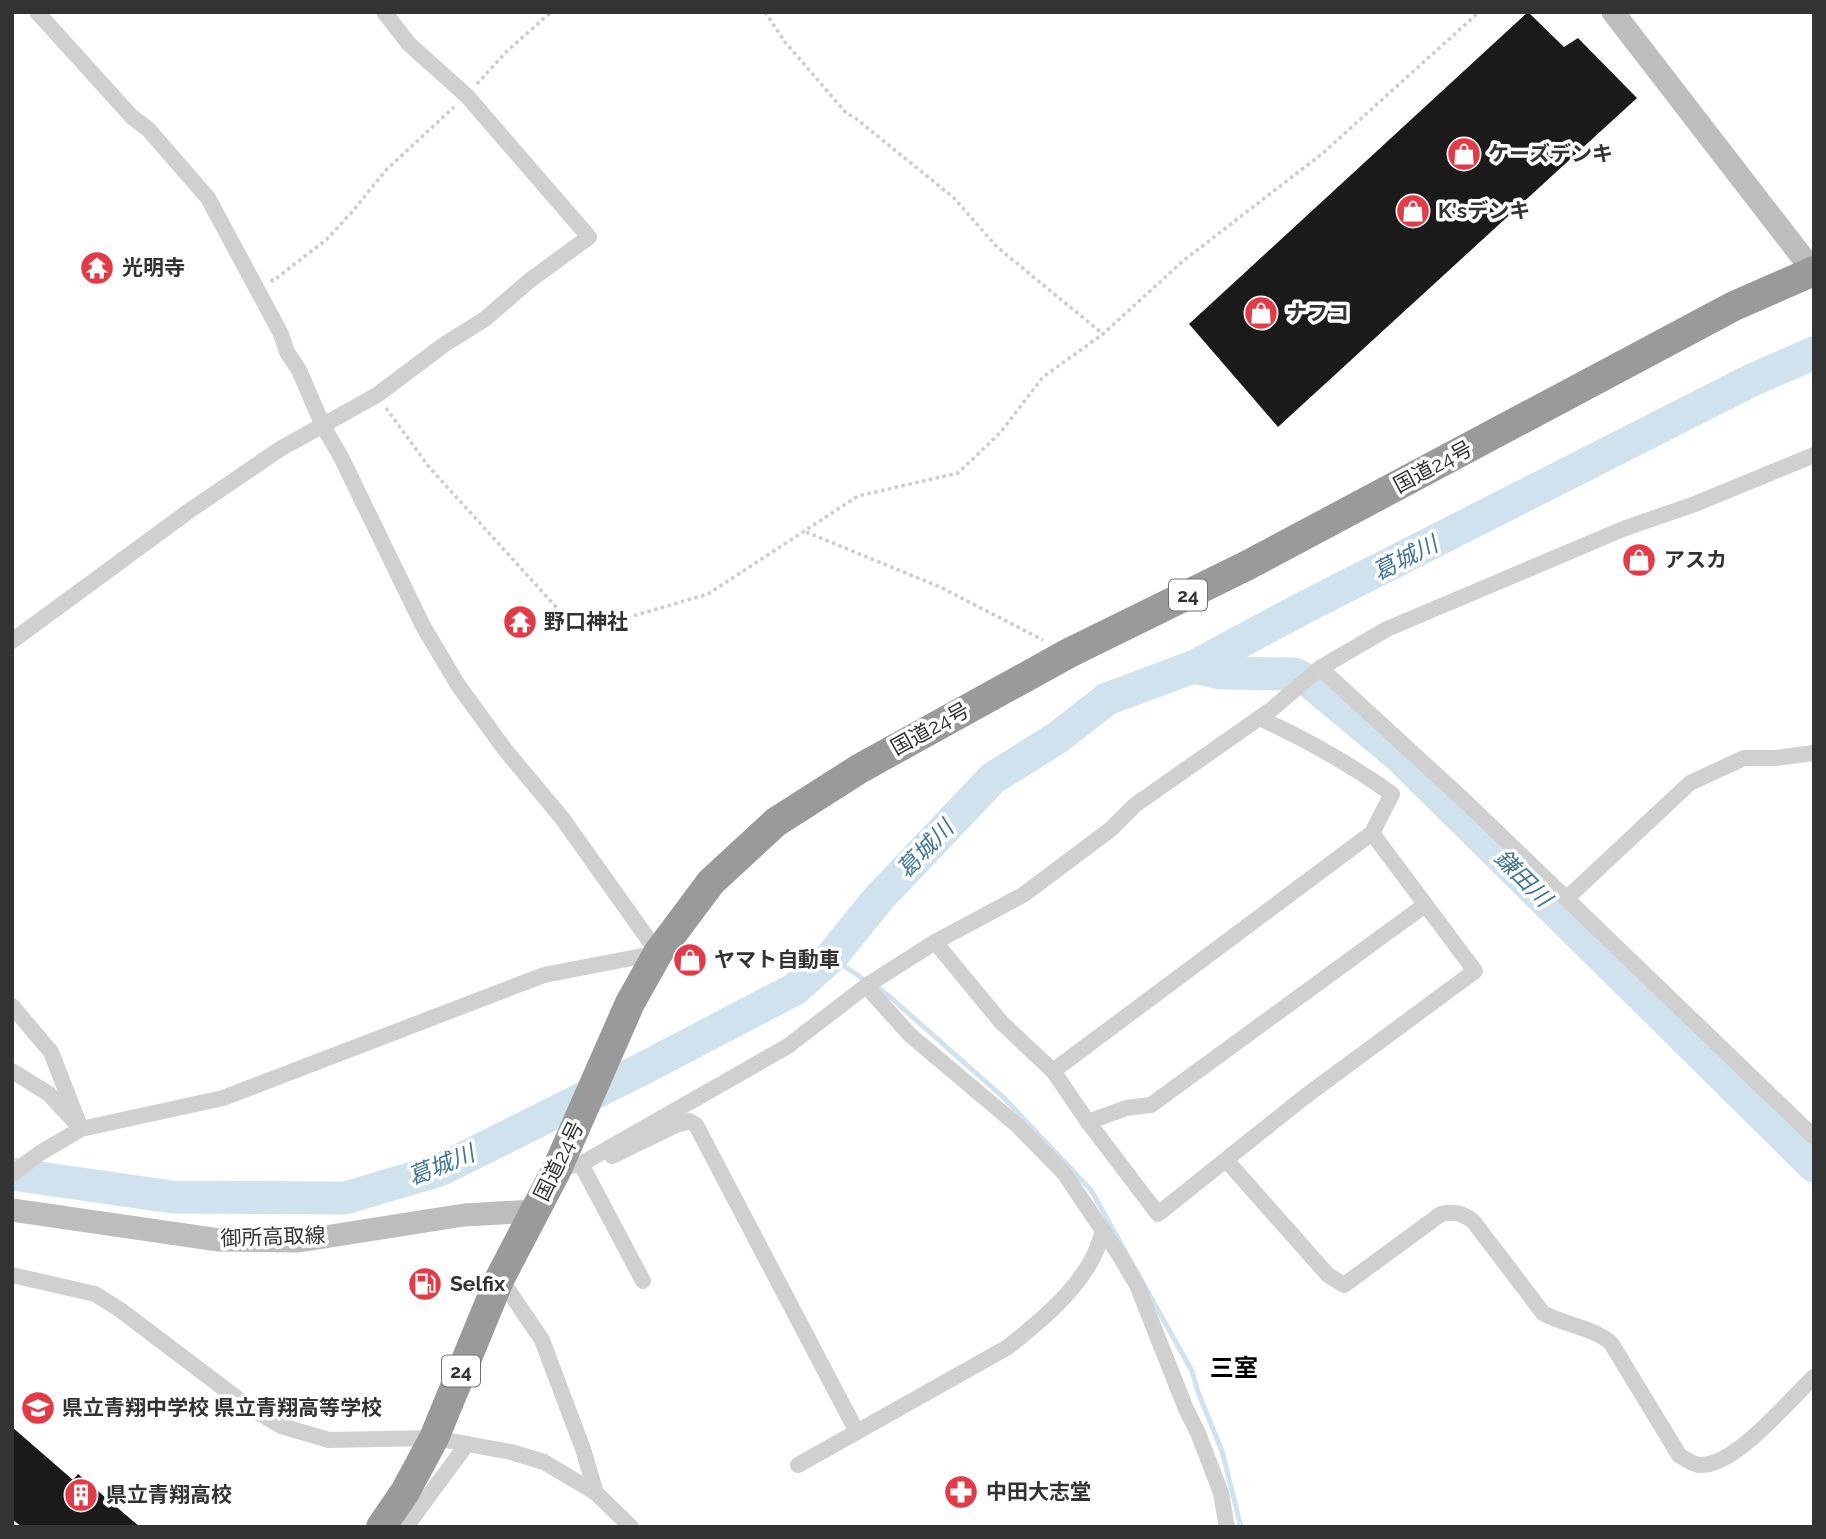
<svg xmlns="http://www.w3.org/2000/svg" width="1826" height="1539" font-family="Raleway,'Noto Sans JP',sans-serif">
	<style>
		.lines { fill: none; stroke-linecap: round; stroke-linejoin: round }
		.stream { stroke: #cfe2ee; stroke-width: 5 }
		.river { stroke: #cfe2ee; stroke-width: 33 }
		.building { fill: #1a1a1a }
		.path { stroke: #cdcdcd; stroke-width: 3.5; stroke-dasharray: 3.5 3.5; stroke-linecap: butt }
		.street { stroke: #d0d0d0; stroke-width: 16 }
		.secondary { stroke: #bdbdbd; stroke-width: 23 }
		.highway { stroke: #9a9a9a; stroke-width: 30 }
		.labels { text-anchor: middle; stroke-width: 7; stroke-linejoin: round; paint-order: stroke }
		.shield { fill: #fff; stroke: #707070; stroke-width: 2 }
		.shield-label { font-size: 19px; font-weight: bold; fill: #333 }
		.poi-label { font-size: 21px; font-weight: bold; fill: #333; stroke: #fff; text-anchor: start }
		.street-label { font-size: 21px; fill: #333; stroke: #fff }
		.water-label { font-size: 23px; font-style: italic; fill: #3f7597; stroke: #fff }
		.quarter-label { font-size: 24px; font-weight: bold; fill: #000; stroke: #fff }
	</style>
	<rect width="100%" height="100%" fill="#fff"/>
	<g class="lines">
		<g class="stream">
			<path d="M831 957 866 981"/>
			<path d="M878 988 890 997 1003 1097 1091 1190 1192 1371 1198 1392 1222 1451 1241 1527"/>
		</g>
		<g class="river">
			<path d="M1193 667 1221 673 1295 674 1310 682 1399 756 1814 1166"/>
			<path d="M12 1174 172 1197 345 1198 440 1170 644 1068 795 989 831 957 879 898 993 778 1057 738 1107 699 1193 667 1307 606 1752 380 1814 353"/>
		</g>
	</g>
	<g class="building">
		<path d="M1528 12 1564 47 1578 38 1637 98 1278 427 1189 324Z"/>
		<path d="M12 1427 73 1480 78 1474 140 1527H22L12 1519Z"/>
	</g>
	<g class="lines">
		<g class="path">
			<path d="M765 12 785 42 847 114 854 117 954 198 997 247 1103 334"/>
			<path d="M477 84 506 52 551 12"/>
			<path d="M271 279 273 281 327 239 352 212 386 170 454 107"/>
			<path d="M386 408 429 467 557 608 585 630 708 594 858 496 958 473 1000 433 1043 377 1103 334 1183 261 1323 153 1479 12"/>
			<path d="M806 532 940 587 1043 640"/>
		</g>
		<g class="street">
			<path d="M12 641 189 511 280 449 377 395 445 344 485 319 529 281 589 237 467 96 409 44 384 12"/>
			<path d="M1320 668 1467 803 1814 1137"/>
			<path d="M1566 899 1690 783 1744 758H1775L1814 753"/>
			<path d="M935 942 1001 1022 1053 1071 1372 833 1392 794C1350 764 1306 739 1259 718"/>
			<path d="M866 986 910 1035 1018 1126 1064 1173 1118 1253 1137 1285 1186 1409 1198 1433 1221 1493 1227 1527"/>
			<path d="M12 1006 51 1052 81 1129"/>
			<path d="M12 1071 49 1094 75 1122"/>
			<path d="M1053 1071 1088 1122 1158 1214 1303 1098 1475 971 1372 833"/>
			<path d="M1088 1122 1126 1108 1151 1105 1425 905"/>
			<path d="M612 1156 676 1125 689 1121 696 1125 857 1432"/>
			<path d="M1226 1160 1328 1275 1344 1285 1441 1214C1454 1211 1462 1213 1473 1221L1543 1313C1564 1325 1592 1327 1611 1343L1679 1455C1685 1459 1692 1464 1699 1465 1735 1467 1788 1401 1814 1377"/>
			<path d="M581 1164 643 1281"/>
			<path d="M557 1169 581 1164 788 1046 866 986 935 942 1023 895 1111 829 1135 805 1272 709 1320 668 1387 629 1623 529 1695 504 1814 455"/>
			<path d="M12 1174 40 1153 81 1129 223 1098 544 975 658 953 562 818 506 751 458 685 423 626 341 457 323 426 299 370 287 352 281 334 208 198 148 129 132 117 37 12"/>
			<path d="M12 1275 95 1294 119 1309 246 1405 281 1426 329 1440 434 1438 511 1452 544 1462 596 1493 631 1527"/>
			<path d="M500 1278 542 1340 583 1449 596 1493"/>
			<path d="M798 1465 1008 1347C1038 1323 1071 1296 1090 1263 1096 1254 1099 1242 1103 1232"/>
			<path d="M406 1527 467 1444"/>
		</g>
		<g class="secondary">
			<path d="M1613 12 1813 271"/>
			<path d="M12 1210 219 1240 299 1241 464 1215 534 1211"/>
		</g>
		<path class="highway" d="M381 1527 405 1492 434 1438 500 1278 557 1169 630 1003 658 953 711 882 776 822 859 769 1069 653 1248 565 1734 306 1814 271"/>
	</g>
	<defs>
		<g id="shop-disc" transform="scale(1.75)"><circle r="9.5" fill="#e63946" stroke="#fff"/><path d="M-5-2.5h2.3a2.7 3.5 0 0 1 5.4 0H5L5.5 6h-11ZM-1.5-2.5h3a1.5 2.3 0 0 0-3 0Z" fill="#fff"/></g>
		<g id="temple-disc" transform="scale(1.75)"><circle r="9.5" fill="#e63946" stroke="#fff"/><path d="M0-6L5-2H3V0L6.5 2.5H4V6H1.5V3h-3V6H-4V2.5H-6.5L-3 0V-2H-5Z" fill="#fff"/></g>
		<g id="fuel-disc" transform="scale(1.75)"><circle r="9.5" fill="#e63946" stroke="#fff"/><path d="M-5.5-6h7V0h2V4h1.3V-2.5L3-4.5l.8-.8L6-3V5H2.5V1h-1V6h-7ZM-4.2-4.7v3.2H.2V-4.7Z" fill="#fff"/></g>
		<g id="school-disc" transform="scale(1.75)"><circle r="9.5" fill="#e63946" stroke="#fff"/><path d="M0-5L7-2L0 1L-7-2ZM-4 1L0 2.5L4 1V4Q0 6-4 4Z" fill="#fff"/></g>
		<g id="pharmacy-disc" transform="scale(1.75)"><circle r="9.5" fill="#e63946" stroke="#fff"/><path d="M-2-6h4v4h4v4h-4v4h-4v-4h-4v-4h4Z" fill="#fff"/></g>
		<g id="building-disc" transform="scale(1.75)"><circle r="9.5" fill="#e63946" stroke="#fff"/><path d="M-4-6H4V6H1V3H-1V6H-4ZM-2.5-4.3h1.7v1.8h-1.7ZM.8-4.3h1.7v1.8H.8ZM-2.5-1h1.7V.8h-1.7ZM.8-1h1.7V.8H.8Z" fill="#fff"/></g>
	</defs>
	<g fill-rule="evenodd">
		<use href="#shop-disc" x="1464" y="154"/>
		<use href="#shop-disc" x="1413" y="211"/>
		<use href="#temple-disc" x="97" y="268"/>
		<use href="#shop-disc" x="1261" y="313"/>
		<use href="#shop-disc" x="1639" y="560"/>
		<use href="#temple-disc" x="520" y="622"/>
		<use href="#shop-disc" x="690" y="960"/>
		<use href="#fuel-disc" x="425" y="1284"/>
		<use href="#school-disc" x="38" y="1408"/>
		<use href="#pharmacy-disc" x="961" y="1492"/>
		<use href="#building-disc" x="81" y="1495"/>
	</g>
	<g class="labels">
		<g class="shield">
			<rect x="1169" y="579.5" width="38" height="31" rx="5"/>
			<rect x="442" y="1355.5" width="38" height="31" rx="5"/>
		</g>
		<g class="shield-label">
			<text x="1188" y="602">24</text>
			<text x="461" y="1378">24</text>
		</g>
		<g class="poi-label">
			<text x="1488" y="161">ケーズデンキ</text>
			<text x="1438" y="218">K'sデンキ</text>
			<text x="122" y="275">光明寺</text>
			<text x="1286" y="320">ナフコ</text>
			<text x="1664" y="567">アスカ</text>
			<text x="544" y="629">野口神社</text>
			<text x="714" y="967">ヤマト自動車</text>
			<text x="450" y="1291">Selfix</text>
			<text x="62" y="1415">県立青翔中学校 県立青翔高等学校</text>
			<text x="986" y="1499">中田大志堂</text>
			<text x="106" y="1502">県立青翔高校</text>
		</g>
		<g class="street-label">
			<text transform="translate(1433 467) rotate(-28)" y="7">国道24号</text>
			<text transform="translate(930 729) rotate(-29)" y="7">国道24号</text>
			<text transform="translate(559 1161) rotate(-64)" y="7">国道24号</text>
			<text transform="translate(273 1237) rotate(-2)" y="7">御所高取線</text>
		</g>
		<g class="water-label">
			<text transform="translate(1405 558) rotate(-27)" y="8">葛城川</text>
			<text transform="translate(925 849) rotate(-46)" y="8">葛城川</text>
			<text transform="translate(1523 878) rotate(45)" y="8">鎌田川</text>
			<text transform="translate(441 1165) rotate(-22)" y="8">葛城川</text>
		</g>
		<g class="quarter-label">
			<text x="1234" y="1376">三室</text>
		</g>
	</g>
	<rect width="1826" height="1539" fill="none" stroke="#333333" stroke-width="28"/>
</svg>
